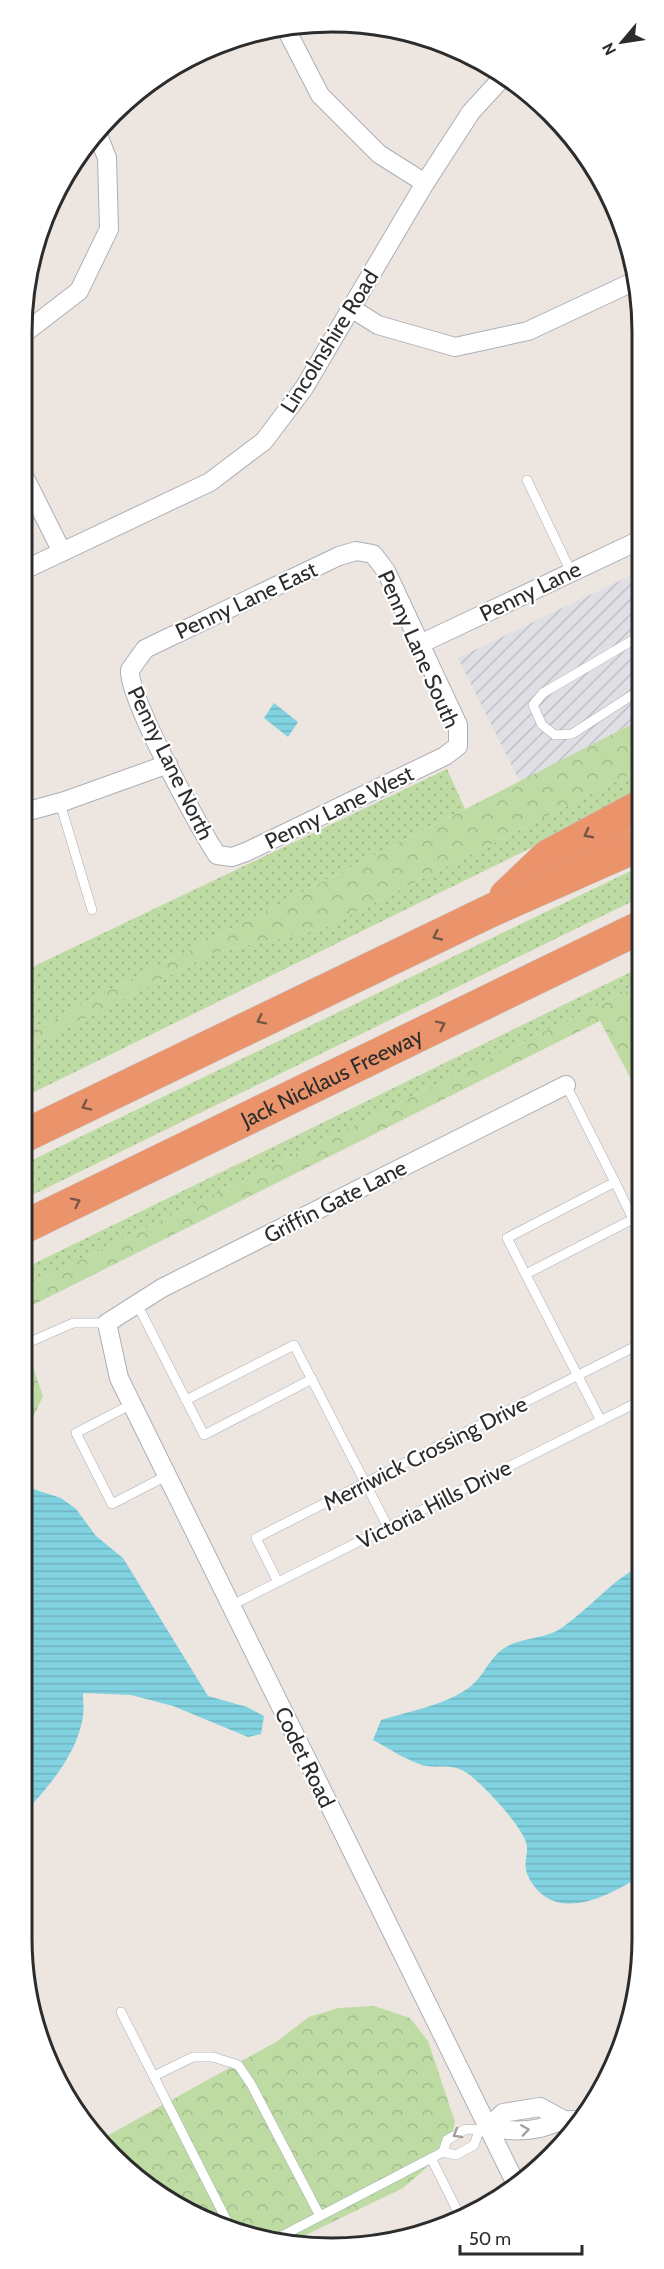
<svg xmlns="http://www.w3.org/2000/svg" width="664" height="2269" font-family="Cabin,sans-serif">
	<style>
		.industrial { fill: url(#industrial-furrows) }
		.grass { fill: url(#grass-dots) }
		.forest { fill: url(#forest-crowns) }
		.water { fill: url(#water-rules) }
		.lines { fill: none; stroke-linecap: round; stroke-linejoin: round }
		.service-casing { stroke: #acafb6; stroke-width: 10 }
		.minor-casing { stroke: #acafb6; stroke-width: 20 }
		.motorway-casing { stroke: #c4c4c4; stroke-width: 34 }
		.service { stroke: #fff; stroke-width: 9 }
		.minor { stroke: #fff; stroke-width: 18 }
		.motorway { stroke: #eb946c; stroke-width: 33 }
		.oneway { stroke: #785646 }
		.oneway2 { stroke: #a0a0a0 }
		.labels { text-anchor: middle; stroke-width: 4.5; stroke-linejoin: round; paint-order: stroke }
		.street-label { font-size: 22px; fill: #2c2c2c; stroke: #fff }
		.rim { fill: none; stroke: #2c2c2c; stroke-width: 3 }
	</style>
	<defs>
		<pattern id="industrial-furrows" width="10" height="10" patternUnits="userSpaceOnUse" patternTransform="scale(1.5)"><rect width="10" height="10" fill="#e0dfe5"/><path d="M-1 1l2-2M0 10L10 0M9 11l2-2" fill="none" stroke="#c0c0c5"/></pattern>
		<pattern id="grass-dots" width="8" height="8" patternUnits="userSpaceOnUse" patternTransform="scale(1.5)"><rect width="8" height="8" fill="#bddba3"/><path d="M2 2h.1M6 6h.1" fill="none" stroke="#a3bc8c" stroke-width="1.8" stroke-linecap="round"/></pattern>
		<pattern id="forest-crowns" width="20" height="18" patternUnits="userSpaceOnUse" patternTransform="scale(1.5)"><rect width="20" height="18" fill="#bddba3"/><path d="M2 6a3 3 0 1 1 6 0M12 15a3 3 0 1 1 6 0" fill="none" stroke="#a3bc8c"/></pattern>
		<pattern id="water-rules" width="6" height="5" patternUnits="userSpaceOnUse" patternTransform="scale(1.5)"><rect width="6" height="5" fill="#80d2e0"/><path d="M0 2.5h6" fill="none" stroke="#6fb4c0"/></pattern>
	</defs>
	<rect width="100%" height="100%" fill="#ece5e0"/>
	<path class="industrial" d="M640 571V720L520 782 458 658Z"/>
	<g class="grass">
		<path d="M447 769 465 809 24 1034V971Z"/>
		<path d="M639 770V795L24 1097V1050L215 952 320 930Z"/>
		<path d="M639 867V898L24 1199V1164Z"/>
		<path d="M639 968V985L23 1288V1269Z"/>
	</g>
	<g class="forest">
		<path d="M640 720 639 770 320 930 215 952 24 1050V1034Z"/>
		<path d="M639 985V1094L600 1021 25 1309 23 1315V1288Z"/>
		<path d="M23 1339 43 1396 29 1426 23 1429Z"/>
		<path d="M374 2006 410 2018 428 2041 455 2122 448 2149 403 2188 291 2242 195 2216 98 2141 276 2042 309 2017 338 2008Z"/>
	</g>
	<g class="water">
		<path d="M274 703 298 722 288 737 264 718Z"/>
		<path d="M33 1489 61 1498 76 1509 96 1536 123 1558 208 1696 247 1707 264 1716 261 1734 248 1737 173 1706 131 1695 83 1693C83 1700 84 1709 83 1716 77 1756 47 1788 21 1817L23 1490Z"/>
		<path d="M638 1567 637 1878C604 1899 553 1923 529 1878 521 1863 530 1853 526 1842 518 1822 488 1790 471 1776 451 1760 438 1771 419 1764 403 1758 388 1748 373 1740L381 1720C410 1711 447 1705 471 1686 485 1675 490 1655 508 1646 525 1637 546 1639 563 1627 590 1608 609 1583 638 1567Z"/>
	</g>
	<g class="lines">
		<g class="service-casing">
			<g id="service">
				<path d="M527 480 571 572"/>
				<path d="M640 690 572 734 555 735 542 725 533 705 543 693 640 636"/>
				<path d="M60 803 92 910"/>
				<path d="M566 1085 615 1182 507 1238 601 1421"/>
				<path d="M526 1274 633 1219 615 1182"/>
				<path d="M137 1304 186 1400 294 1345 388 1527"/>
				<path d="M23 1345 73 1323H107"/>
				<path d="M186 1400 204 1435 312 1379"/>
				<path d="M132 1404 76 1433 112 1504 166 1476"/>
				<path d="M278 1582 256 1538 638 1345"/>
				<path d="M230 1606 638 1402"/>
				<path d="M121 2012 229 2225"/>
				<path d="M154 2076 193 2057H213L238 2065 251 2084 320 2216"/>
				<path d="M443 2152 447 2140 466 2129 483 2130"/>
				<path d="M431 2158 460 2216"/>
				<path d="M278 2238 443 2152 456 2155 474 2145 479 2131"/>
			</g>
		</g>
		<g class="minor-casing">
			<g id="minor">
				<path d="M285 27 320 95 379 154 425 183"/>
				<path d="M351 308 378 325 455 347 528 331 637 280"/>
				<path d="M27 331 79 291 109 229 107 158 98 135"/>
				<path d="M26 480 62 552"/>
				<path d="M356 551 373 554 386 571 458 725V746L445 756 246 852 232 857 217 855C199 828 127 695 130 670L145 649 151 646 339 556Z"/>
				<path d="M26 569 210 482 264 441 304 388 425 183 471 112 504 76"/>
				<path d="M420 644 640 540"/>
				<path d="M25 812 65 801 168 764"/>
				<path d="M562 2119 540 2107 503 2113 488 2127C506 2131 522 2132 540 2128 554 2124 562 2119 577 2120"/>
				<path d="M517 2186 119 1378 107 1323 162 1288 566 1085"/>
			</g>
		</g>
		<g class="motorway-casing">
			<g id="motorway">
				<path d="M506 896 548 856 639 807"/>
				<path d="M24 1136 490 911 639 845"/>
				<path id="s1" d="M24 1227 639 928"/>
			</g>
		</g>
		<use href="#service" class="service"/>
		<use href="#minor" class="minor"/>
		<use href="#motorway" class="motorway"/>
	</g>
	<defs><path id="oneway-chevron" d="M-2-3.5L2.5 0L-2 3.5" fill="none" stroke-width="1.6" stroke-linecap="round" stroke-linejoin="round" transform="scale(1.5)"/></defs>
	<g class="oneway">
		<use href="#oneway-chevron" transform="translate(588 834) rotate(152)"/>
		<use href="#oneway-chevron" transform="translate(437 936) rotate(155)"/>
		<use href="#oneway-chevron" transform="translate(261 1020) rotate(154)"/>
		<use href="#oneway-chevron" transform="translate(441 1025) rotate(-26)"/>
		<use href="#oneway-chevron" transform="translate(86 1106) rotate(154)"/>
		<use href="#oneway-chevron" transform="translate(76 1202) rotate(-26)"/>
	</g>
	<g class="oneway2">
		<use href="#oneway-chevron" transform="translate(525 2130) rotate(-8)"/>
		<use href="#oneway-chevron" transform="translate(457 2134) rotate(150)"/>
	</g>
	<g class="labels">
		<g class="street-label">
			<text transform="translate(329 341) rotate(-58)" y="8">Lincolnshire Road</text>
			<text transform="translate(530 591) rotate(-26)" y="8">Penny Lane</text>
			<text transform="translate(246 600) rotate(-25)" y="8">Penny Lane East</text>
			<text transform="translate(419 649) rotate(66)" y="8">Penny Lane South</text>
			<text transform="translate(171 763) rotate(64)" y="8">Penny Lane North</text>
			<text transform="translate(339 807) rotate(-26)" y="8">Penny Lane West</text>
			<text dy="8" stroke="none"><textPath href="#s1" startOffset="342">Jack Nicklaus Freeway</textPath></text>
			<text transform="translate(335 1201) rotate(-27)" y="8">Griffin Gate Lane</text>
			<text transform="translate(425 1453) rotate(-27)" y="8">Merriwick Crossing Drive</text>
			<text transform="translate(434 1504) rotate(-27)" y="8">Victoria Hills Drive</text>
			<text transform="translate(305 1757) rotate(64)" y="8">Codet Road</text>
		</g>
	</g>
	<path d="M0 0H664V2269H0ZM332 32H332A300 300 0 0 1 632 332V1938A300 300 0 0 1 332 2238H332A300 300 0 0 1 32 1938V332A300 300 0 0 1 332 32Z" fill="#fff" fill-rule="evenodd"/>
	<path class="rim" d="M332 32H332A300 300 0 0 1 632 332V1938A300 300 0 0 1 332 2238H332A300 300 0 0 1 32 1938V332A300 300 0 0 1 332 32Z"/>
	<g transform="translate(622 42) rotate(241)" stroke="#ffffff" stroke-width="4.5" paint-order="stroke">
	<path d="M0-4.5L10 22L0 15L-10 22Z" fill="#2c2c2c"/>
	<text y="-9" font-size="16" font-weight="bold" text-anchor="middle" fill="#2c2c2c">N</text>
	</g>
	<path d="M460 2245v9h122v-9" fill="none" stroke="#2c2c2c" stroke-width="3"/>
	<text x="469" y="2245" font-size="18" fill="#2c2c2c" stroke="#ffffff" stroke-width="4.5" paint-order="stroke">50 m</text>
</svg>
